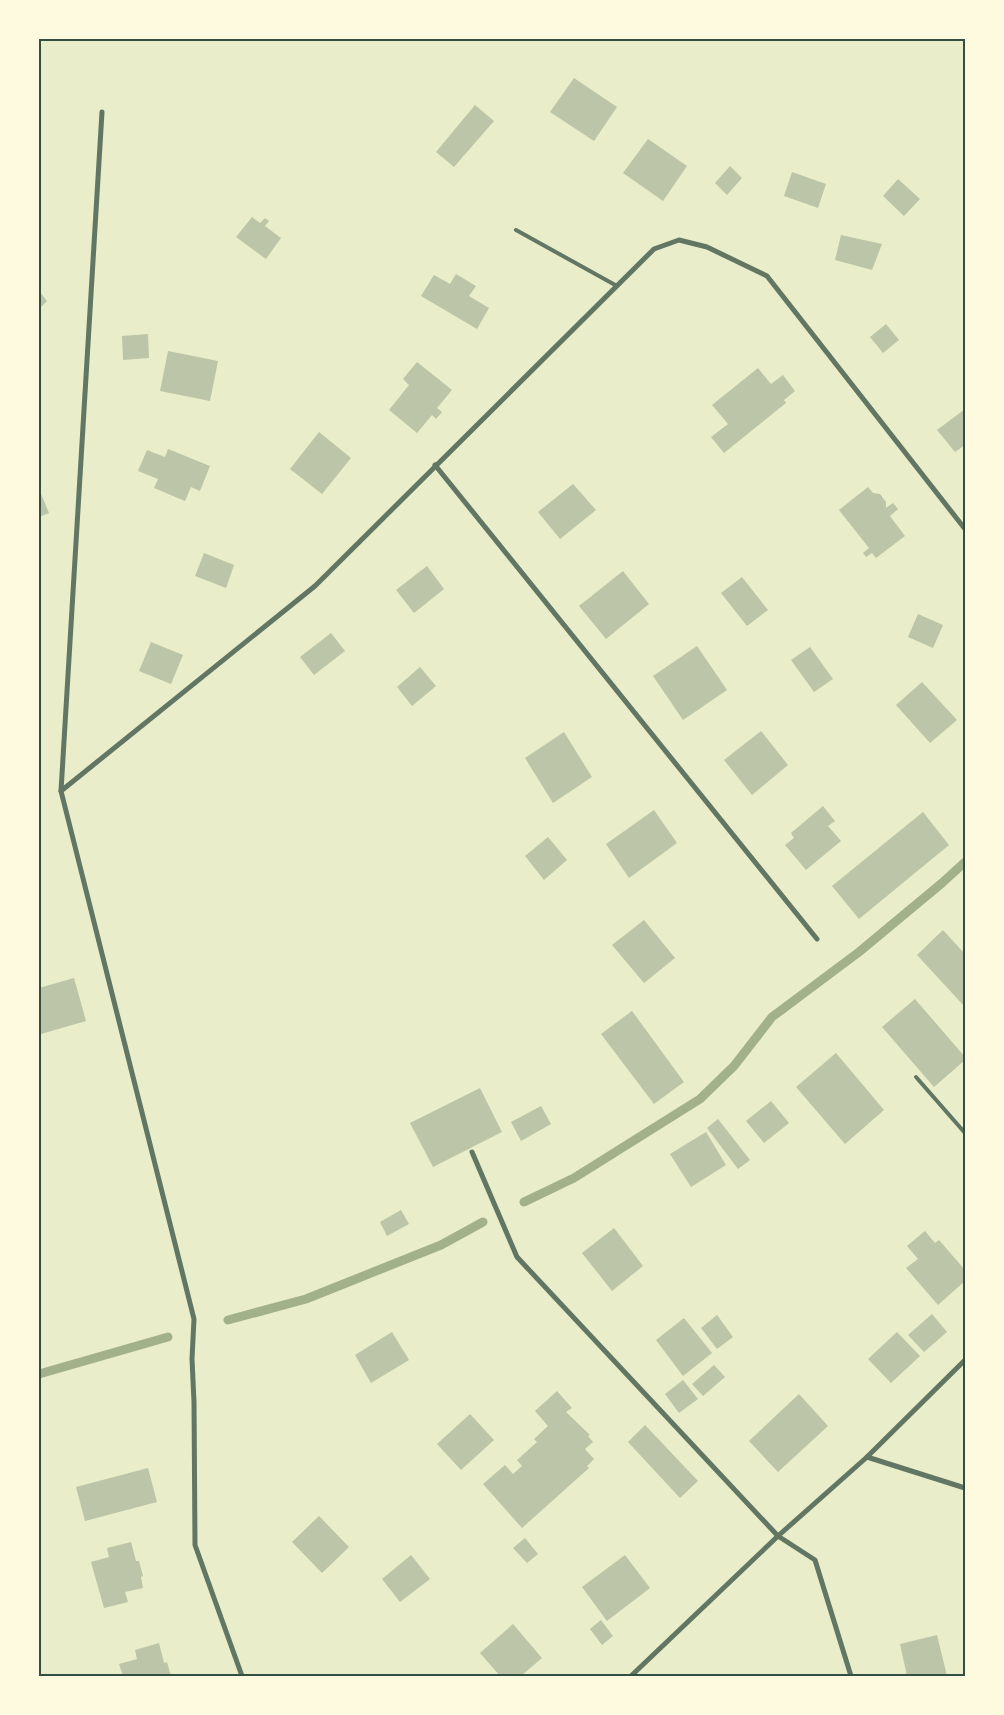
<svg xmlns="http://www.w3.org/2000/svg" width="1004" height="1715" font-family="Inter,sans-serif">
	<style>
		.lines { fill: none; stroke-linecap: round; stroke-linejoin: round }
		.stream { stroke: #a3b18a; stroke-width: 9 }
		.building { fill: #bcc5a7 }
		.service { stroke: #617663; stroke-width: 4 }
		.minor { stroke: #617663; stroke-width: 5 }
		.neatline { fill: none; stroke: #344e41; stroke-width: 2 }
	</style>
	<rect width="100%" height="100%" fill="#e9edc9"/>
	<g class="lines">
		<g class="stream">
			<path d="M524 1202 574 1178 700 1099 734 1066 772 1017 859 952 942 883 965 862"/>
			<path d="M228 1320 306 1299 441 1245 483 1222"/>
			<path d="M39 1374 168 1337"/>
		</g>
	</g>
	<g class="building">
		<path d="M574 78 617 107 594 141 550 112Z"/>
		<path d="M475 105 494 121 454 167 436 152Z"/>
		<path d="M648 139 687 166 663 201 623 173Z"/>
		<path d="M730 166 742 178 727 195 715 183Z"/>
		<path d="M792 172 826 184 818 208 784 196Z"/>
		<path d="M898 179 920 199 904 216 883 196Z"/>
		<path d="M252 217 260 223 265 218 269 221 265 226 281 238 266 259 236 237Z"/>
		<path d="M841 235 882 244 872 270 835 260Z"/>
		<path d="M456 274 476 286 469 296 489 308 477 329 421 296 434 275 450 284Z"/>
		<path d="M39 291 47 301 39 309Z"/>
		<path d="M886 324 899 340 883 353 870 337Z"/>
		<path d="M148 334 149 358 123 360 122 336Z"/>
		<path d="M168 351 218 361 210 401 160 391Z"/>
		<path d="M417 362 452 390 437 408 442 412 436 419 432 415 417 433 389 410 409 385 403 379Z"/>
		<path d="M758 368 771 384 783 375 795 391 784 400 786 403 724 453 711 437 728 424 712 405Z"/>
		<path d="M965 409V445L955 452 937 430Z"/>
		<path d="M319 432 351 458 322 494 290 469Z"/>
		<path d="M168 449 210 466 200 491 191 487 185 501 154 488 158 479 138 471 147 450 165 457Z"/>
		<path d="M573 484 596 510 560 539 538 512Z"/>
		<path d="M868 487 873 493 880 494 886 502V508L893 503 898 509 890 516 905 536 876 558 872 553 866 557 863 553 869 548 839 510Z"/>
		<path d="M39 489 49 513 39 517Z"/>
		<path d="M204 553 234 565 226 588 195 576Z"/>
		<path d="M427 566 444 589 414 613 396 590Z"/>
		<path d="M623 571 649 604 606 639 579 606Z"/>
		<path d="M742 577 768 610 747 626 721 593Z"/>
		<path d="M918 614 943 625 933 648 908 637Z"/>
		<path d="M331 633 345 651 314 675 300 657Z"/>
		<path d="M151 642 183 655 171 684 139 671Z"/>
		<path d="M697 646 727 690 683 720 653 676Z"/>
		<path d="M810 647 833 679 814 692 791 660Z"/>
		<path d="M420 667 436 686 412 706 397 687Z"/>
		<path d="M922 682 957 720 930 743 896 705Z"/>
		<path d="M761 731 788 765 752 795 724 760Z"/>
		<path d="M564 732 592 777 553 803 525 758Z"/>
		<path d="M823 806 835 821 828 826 841 841 806 870 785 845 794 838 791 833Z"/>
		<path d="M654 810 677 843 629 878 606 844Z"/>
		<path d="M923 812 949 845 859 919 832 886Z"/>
		<path d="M548 837 567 860 544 880 525 856Z"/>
		<path d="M644 920 675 958 644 983 612 945Z"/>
		<path d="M943 930 965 954V1007L917 955Z"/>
		<path d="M74 978 86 1021 41 1034 39 1026V988Z"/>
		<path d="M915 999 965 1057V1060L934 1087 882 1027Z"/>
		<path d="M632 1011 684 1082 654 1104 601 1034Z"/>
		<path d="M836 1053 884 1110 845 1144 796 1087Z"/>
		<path d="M480 1088 502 1132 433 1167 410 1123Z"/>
		<path d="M771 1101 789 1123 764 1143 746 1121Z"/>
		<path d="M541 1106 551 1124 521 1141 511 1122Z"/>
		<path d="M718 1119 750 1160 738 1169 707 1128Z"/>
		<path d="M706 1132 726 1165 691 1187 670 1154Z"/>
		<path d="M401 1210 409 1224 387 1236 380 1222Z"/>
		<path d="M614 1228 643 1266 612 1291 582 1253Z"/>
		<path d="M925 1231 935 1243 939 1240 965 1270V1281L938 1305 906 1268 918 1259 907 1246Z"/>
		<path d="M932 1314 947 1332 924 1352 908 1335Z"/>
		<path d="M717 1315 733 1337 717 1349 701 1328Z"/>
		<path d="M684 1318 712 1353 683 1376 656 1340Z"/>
		<path d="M392 1332 409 1360 371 1383 355 1355Z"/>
		<path d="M897 1332 920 1356 891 1383 868 1359Z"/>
		<path d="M714 1365 725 1377 703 1396 692 1384Z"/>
		<path d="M683 1380 698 1399 679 1413 665 1394Z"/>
		<path d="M557 1391 572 1408 566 1412 590 1435 588 1436 593 1442 585 1449 594 1459 587 1466 589 1468 522 1528 483 1484 505 1465 513 1474 522 1466 517 1460 537 1442 534 1439 548 1426 535 1411Z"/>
		<path d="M799 1394 828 1426 778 1472 749 1441Z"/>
		<path d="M470 1414 494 1440 461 1470 437 1444Z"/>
		<path d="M645 1425 698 1481 680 1498 628 1442Z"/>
		<path d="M148 1468 157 1502 85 1521 76 1487Z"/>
		<path d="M319 1516 349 1547 322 1573 292 1542Z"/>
		<path d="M525 1538 538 1554 527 1563 513 1548Z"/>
		<path d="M131 1542 136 1561H139L143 1576 141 1577 143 1588 125 1592 128 1602 104 1608 91 1562 109 1557 107 1548Z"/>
		<path d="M411 1555 430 1579 400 1602 382 1579Z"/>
		<path d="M625 1555 650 1588 607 1621 582 1587Z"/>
		<path d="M601 1620 613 1636 602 1645 590 1629Z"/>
		<path d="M513 1624 542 1658 521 1676H500L480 1653Z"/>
		<path d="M937 1635 947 1676H907L900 1644Z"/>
		<path d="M159 1643 164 1663 167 1662 171 1676H123L119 1664 137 1659 135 1650Z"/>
	</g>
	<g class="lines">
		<g class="service">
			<path d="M516 230 617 286"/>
			<path d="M916 1077 965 1133"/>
		</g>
		<g class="minor">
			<path d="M102 112 61 791 194 1319 192 1359 194 1402 195 1545 242 1676"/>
			<path d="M435 465 817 939"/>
			<path d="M61 791 315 586 654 249 679 240 707 247 767 276 965 529"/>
			<path d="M472 1152 517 1257 778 1536 815 1560 851 1676"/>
			<path d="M867 1457 965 1488"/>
			<path d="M631 1676 778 1536 867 1457 965 1360"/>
		</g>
	</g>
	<rect width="1004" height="1715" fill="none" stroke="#fefae0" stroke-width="80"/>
	<rect x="40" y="40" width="924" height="1635" class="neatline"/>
</svg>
